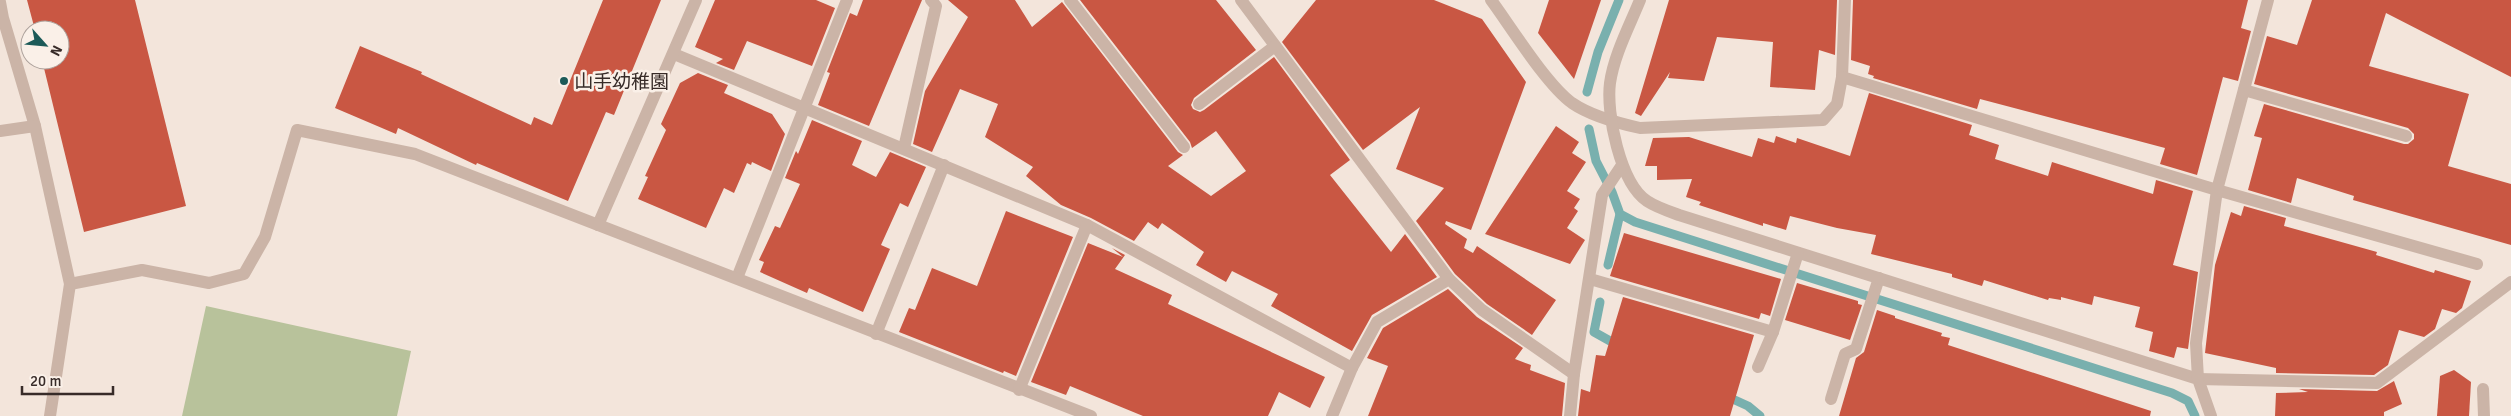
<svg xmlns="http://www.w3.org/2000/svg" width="2511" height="416" font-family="Signika,'Noto Sans JP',sans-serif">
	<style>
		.green { fill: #b8c29b }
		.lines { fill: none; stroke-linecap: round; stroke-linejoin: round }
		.stream { stroke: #79b0ae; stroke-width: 9 }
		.building { fill: #c95743 }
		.service { stroke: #cbb4a7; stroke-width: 12 }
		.minor { stroke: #cbb4a7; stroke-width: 12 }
		.poi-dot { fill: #1c5a58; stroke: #faf0e8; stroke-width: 2 }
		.labels { text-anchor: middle; stroke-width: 5; stroke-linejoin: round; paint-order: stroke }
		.poi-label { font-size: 19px; fill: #372b28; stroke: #faf0e8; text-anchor: start }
	</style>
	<rect width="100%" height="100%" fill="#f3e5db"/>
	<path class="green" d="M206 306 411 351 397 416H182Z"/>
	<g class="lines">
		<g class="stream">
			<path d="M1587 92 1598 52 1619 0"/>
			<path d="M1589 129 1596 161 1612 192 1620 214 1635 222 2172 393 2188 401 2195 416"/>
			<path d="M1608 265 1620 214"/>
			<path d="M1600 302 1594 332 1619 346"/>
			<path d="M1726 396 1748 406 1760 416"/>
		</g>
	</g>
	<g class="building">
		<path d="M27 0H135L186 206 84 232 42 60H60V30H35Z"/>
		<path d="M603 0H661L614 115 606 112 568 201 477 163 476 165 398 128 396 134 335 108 360 46 422 72 421 74 531 125 534 117 552 125Z"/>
		<path d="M715 0H816L835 8 812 66 747 41 734 70 716 63 723 59 695 47Z"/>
		<path d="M863 0H922L869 126 818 105 830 73 827 72 850 13 857 16Z"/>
		<path d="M948 0H1015L1032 27 1062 2 1178 152 1183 155 1168 166 1211 196 1246 171 1216 131 1192 148 1190 142 1080 0H1216L1256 50 1194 98 1191 105 1193 109 1200 112 1204 110 1274 57 1350 160 1330 175 1391 252 1405 234 1437 277 1372 315 1352 351 1271 306 1278 294 1232 271 1226 282 1196 265 1204 252 1162 223 1158 229 1148 222 1134 241 1091 218 1061 205 1026 176 1033 167 985 137 998 104 960 89 932 152 913 144 925 91 968 17Z"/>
		<path d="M1316 0H1434L1482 19 1526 82 1471 230 1446 221 1445 224 1467 239 1464 248 1473 253 1477 246 1556 300 1532 335 1487 304 1455 274 1416 221 1444 188 1396 169 1420 107 1363 150 1282 42Z"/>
		<path d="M1549 0H1601L1574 79 1538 33Z"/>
		<path d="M1669 0H1837L1835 55 1819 50 1815 90 1770 87 1773 42 1717 37 1704 81 1668 78 1670 72 1641 116 1635 113Z"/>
		<path d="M1853 0H2248L2241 28 2251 31 2238 81 2223 77 2197 175 2160 164 2165 148 1980 99 1977 109 1873 78 1874 76 1868 74 1870 66 1851 60Z"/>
		<path d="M2312 0H2511V77L2386 13 2369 66 2469 94 2448 166 2511 184V245L2353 200 2354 196 2297 178 2291 203 2248 190 2262 138 2254 136 2264 104 2404 144H2408L2414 139V134L2408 128 2254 84 2267 36 2297 45Z"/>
		<path d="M698 73 728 85 724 93 772 114 785 134 771 171 752 162 751 165 747 163 734 193 724 188 706 228 638 199 648 177 645 176 666 130 661 124 680 83Z"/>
		<path d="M1869 93 1972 125 1969 135 1999 145 1995 159 2048 176 2052 162 2153 194 2156 180 2193 191 2173 265 2198 272 2188 349 2177 347 2174 358 2149 351 2153 332 2135 327 2140 307 2094 296 2092 305 2061 297V300L2049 298 2048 300 1984 280 1982 286 1952 277V274L1871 254 1876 235 1837 228 1790 216 1786 230 1763 223V226L1699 205 1701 202 1686 197 1692 179 1657 180V166H1645L1653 138 1689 137 1752 157 1758 138 1774 143 1776 136 1796 143 1797 138 1850 156Z"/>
		<path d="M812 120 862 141 852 165 876 177 890 152 926 167 908 207 900 203 881 245 890 249 863 312 809 288 807 293 760 272 764 262 759 260 775 226 780 228 800 184 785 178 796 151 798 154Z"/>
		<path d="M1556 126 1579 142 1572 153 1586 162 1567 191 1580 199 1574 208 1578 211 1567 228 1585 240 1570 264 1485 234Z"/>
		<path d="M2244 206 2286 218 2284 226 2377 252 2376 255 2434 273 2435 270 2471 281 2462 308 2456 313 2442 309 2435 329 2424 337 2399 330 2388 365 2374 375 2276 373V368L2205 353 2215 265 2231 212 2241 216Z"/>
		<path d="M1006 211 1073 237 1016 376 1004 371 1003 373 899 332 909 308 915 310 932 268 977 286Z"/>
		<path d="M1624 233 1781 279 1770 316 1761 313 1759 319 1610 276Z"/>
		<path d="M1088 243 1123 257 1112 248 1125 255 1115 269 1172 295 1168 304 1325 377 1310 408 1279 392 1268 416H1143L1070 386 1066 395 1031 382Z"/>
		<path d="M1797 283 1858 301V304L1862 305 1850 340 1785 320Z"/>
		<path d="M1448 289 1477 317 1523 348 1515 359 1531 365 1530 370 1565 383 1562 416H1368L1388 366 1367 358 1383 328Z"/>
		<path d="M1623 297 1754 335 1730 416H1578L1581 389 1590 392 1596 355 1605 356Z"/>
		<path d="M1877 310 1895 316V318L1942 333 1941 336 1950 338 1948 345 2151 411 2150 416H1839L1856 358 1864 352Z"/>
		<path d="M2454 370 2471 382 2469 416H2437L2440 376Z"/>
		<path d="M2394 381 2402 404 2384 412V416H2275L2276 393 2308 392 2299 389 2377 391Z"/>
	</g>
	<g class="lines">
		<g class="service">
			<path d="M2198 379 2377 383 2511 282"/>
			<path d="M1831 399 1845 354 1856 349 1879 278"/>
		</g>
		<g class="minor">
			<path d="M1070 0 1184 147"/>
			<path d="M1241 0 1449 279 1482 310 1574 374"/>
			<path d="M1491 0C1511 27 1546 84 1572 103 1591 116 1617 123 1640 128L1823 120 1837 104 1842 77 1845 0"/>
			<path d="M1640 0C1629 27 1614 55 1610 83 1606 113 1620 183 1647 201 1656 207 1668 211 1679 215L2198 379 2211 416"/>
			<path d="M0 2 3 18 35 126 70 284 50 416"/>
			<path d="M674 54 1087 225 1352 368"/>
			<path d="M1842 77 2217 190 2477 264"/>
			<path d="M2244 90 2406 136"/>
			<path d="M1199 104 1275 46"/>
			<path d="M0 131 35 126"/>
			<path d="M904 148 936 6 931 0"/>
			<path d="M598 225 696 0"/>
			<path d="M737 278 847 0"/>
			<path d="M1590 279 1773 332"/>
			<path d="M70 284 142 270 209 283 244 274 265 237 297 130 415 154 1091 416"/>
			<path d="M876 334 944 165"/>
			<path d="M1758 367 1773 332 1798 253"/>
			<path d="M2198 379 2196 343 2217 190 2268 0"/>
			<path d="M2483 389 2484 416"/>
			<path d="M1019 390 1087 225"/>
			<path d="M1332 416 1352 368 1377 322 1449 279"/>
			<path d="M1570 416 1574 374 1602 195 1622 165"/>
		</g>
	</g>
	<circle class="poi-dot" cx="564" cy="81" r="5"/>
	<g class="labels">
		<g class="poi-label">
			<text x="574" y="88">山手幼稚園</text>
		</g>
	</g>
	<g transform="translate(45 45) rotate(117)"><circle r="24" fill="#faf0e8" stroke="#aca19b"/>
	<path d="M0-4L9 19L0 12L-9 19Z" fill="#1c5a58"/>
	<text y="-8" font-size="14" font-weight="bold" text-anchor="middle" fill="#372b28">N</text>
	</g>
	<path d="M22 386v8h91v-8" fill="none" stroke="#372b28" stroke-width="2.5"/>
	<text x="30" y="386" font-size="15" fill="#372b28" stroke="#faf0e8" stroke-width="4" paint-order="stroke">20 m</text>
</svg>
